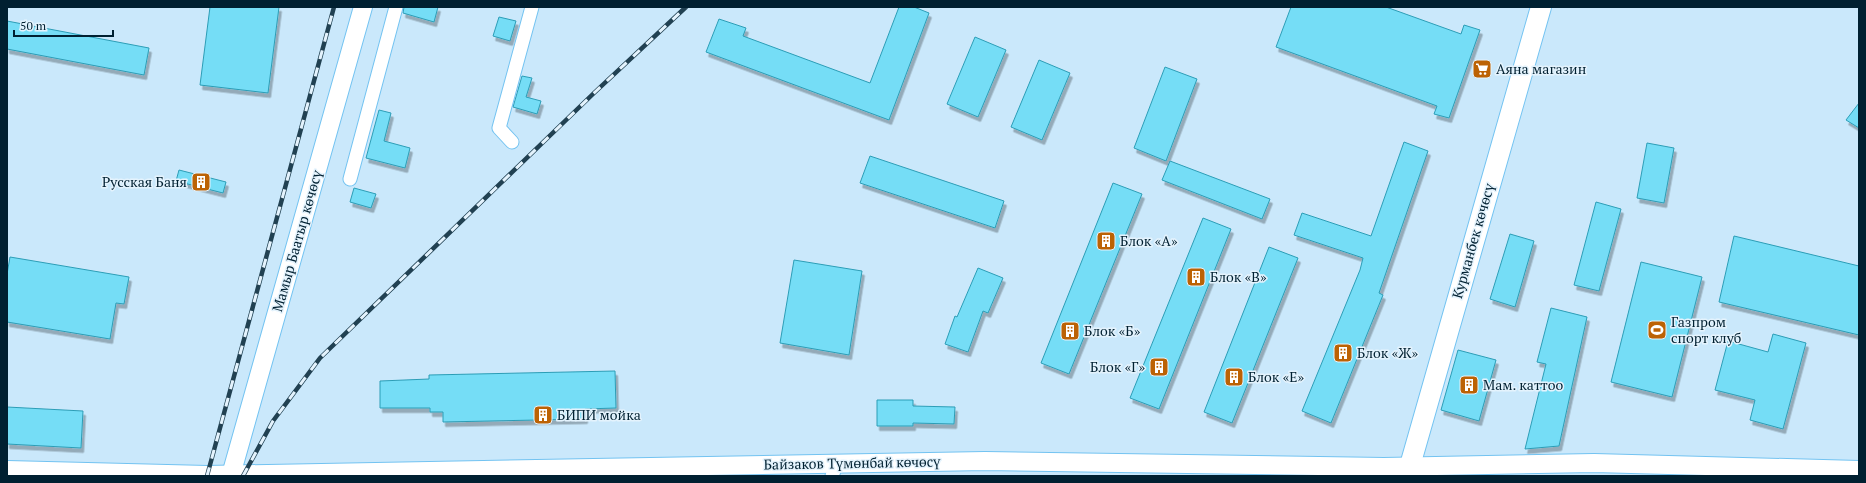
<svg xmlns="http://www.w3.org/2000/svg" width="1866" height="483" font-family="'PT Serif',serif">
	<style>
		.building { fill: #74ddf6; stroke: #2c9db6; filter: url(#shadow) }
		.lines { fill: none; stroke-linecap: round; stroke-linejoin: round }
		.street-casing { stroke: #73c3f1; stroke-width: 15 }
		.secondary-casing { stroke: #73c3f1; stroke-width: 20 }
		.primary-casing { stroke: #73c3f1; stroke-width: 22 }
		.street { stroke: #fff; stroke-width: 13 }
		.secondary { stroke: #fff; stroke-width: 18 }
		.primary { stroke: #fff; stroke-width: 20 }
		.rail-casing { stroke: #214152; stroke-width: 4.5 }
		.rail { stroke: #e4f3fd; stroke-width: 3; stroke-dasharray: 9; stroke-linecap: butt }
		.labels { text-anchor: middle; stroke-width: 3; stroke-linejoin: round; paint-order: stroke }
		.poi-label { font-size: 14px; fill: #002031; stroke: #e4f3fd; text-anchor: start }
		.street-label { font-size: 14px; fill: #002031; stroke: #e4f3fd }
	</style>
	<defs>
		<filter id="shadow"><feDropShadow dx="2.5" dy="4.5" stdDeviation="0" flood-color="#0004"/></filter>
	</defs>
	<rect width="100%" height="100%" fill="#cae8fb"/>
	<g class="building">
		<path d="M210 7H279L268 93 200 85Z"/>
		<path d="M404 7H438L434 22 403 13Z"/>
		<path d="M899 7H914L929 13 889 120 706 52 719 19 746 28 743 36 870 83Z"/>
		<path d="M1291 7H1386L1461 34 1464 25 1480 30 1449 118 1434 114 1437 106 1276 47Z"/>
		<path d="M499 17 516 21 510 41 493 36Z"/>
		<path d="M7 21 149 48 144 75 7 49Z"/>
		<path d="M975 37 1006 50 978 117 947 104Z"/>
		<path d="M1039 60 1070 73 1042 140 1011 127Z"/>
		<path d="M1165 67 1197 79 1166 161 1134 148Z"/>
		<path d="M522 76 532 78 526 97 541 101 537 114 513 107Z"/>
		<path d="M1859 103V128L1846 120Z"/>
		<path d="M379 110 391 113 384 141 410 148 405 168 366 158Z"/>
		<path d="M1404 142 1428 151 1379 293 1383 295 1331 423 1302 411 1360 270 1363 258 1294 235 1302 213 1371 236Z"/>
		<path d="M1647 143 1674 148 1664 203 1637 198Z"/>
		<path d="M870 156 1004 201 995 228 860 183Z"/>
		<path d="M1170 161 1270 199 1262 219 1162 180Z"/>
		<path d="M179 170 226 182 223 193 176 181Z"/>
		<path d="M1113 183 1142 194 1069 374 1041 363Z"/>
		<path d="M354 188 376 194 371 208 350 202Z"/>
		<path d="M1596 202 1621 209 1599 291 1574 285Z"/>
		<path d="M1203 218 1231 229 1159 409 1130 398Z"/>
		<path d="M1510 234 1534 241 1515 307 1490 299Z"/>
		<path d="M1734 236 1859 266V335L1719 302Z"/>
		<path d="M1269 247 1298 258 1232 423 1204 412Z"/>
		<path d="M10 257 129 277 124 304 116 303 110 339 7 322V274Z"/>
		<path d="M794 260 862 271 849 355 780 343Z"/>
		<path d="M1641 262 1702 277 1672 397 1611 382Z"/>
		<path d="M978 268 1003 278 988 313 983 311 968 352 945 344 955 316 957 317Z"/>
		<path d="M1551 308 1587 317 1559 446 1525 449 1546 364 1537 362Z"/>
		<path d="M1773 334 1806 343 1783 429 1750 420 1755 400 1715 390 1728 341 1768 352Z"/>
		<path d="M1458 350 1496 360 1479 421 1441 410Z"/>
		<path d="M615 371 616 408 585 409V419L443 422V412H430V408H380V381L429 379V375Z"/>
		<path d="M877 400H913V406L955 407 954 424 913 423V426H877Z"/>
		<path d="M7 407 83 411 81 448 7 444Z"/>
	</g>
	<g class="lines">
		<g class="street-casing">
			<g id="street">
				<path d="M512 142 499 128 532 7"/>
				<path d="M350 179 396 7"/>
				<path d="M832 476 837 463"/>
			</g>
		</g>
		<g class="secondary-casing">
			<g id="secondary">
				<path d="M7 470 207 475 985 461 1384 467 1594 463 1859 470"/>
				<path d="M231 475 363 7"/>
			</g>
		</g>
		<g class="primary-casing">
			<path id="primary" d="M1407 476 1541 7"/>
		</g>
		<use href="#street" class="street"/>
		<use href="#secondary" class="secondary"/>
		<use href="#primary" class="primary"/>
		<g class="rail-casing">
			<g id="rail">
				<path d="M207 476 334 7"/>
				<path d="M243 476 273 421 320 358 594 93 686 7"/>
			</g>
		</g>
		<use href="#rail" class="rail"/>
	</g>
	<defs>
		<g id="supermarket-square" transform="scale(1)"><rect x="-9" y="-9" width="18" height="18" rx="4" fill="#bc6204" stroke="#e4f3fd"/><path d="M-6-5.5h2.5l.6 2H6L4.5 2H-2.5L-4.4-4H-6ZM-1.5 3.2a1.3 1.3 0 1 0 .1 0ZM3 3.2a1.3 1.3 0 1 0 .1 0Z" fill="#fff"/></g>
		<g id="building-square" transform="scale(1)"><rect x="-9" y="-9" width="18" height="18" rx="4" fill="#bc6204" stroke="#e4f3fd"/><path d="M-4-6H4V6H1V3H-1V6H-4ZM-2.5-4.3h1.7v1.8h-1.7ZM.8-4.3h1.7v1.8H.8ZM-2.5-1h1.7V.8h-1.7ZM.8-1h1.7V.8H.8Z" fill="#fff"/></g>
		<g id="stadium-square" transform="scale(1)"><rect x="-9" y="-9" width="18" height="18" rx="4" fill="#bc6204" stroke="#e4f3fd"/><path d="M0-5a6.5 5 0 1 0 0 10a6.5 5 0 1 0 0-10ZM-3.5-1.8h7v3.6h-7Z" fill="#fff"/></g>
	</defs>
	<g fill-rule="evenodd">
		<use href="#supermarket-square" x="1482" y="69"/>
		<use href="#building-square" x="201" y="182"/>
		<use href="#building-square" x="1106" y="241"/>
		<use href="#building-square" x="1196" y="277"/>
		<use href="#stadium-square" x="1657" y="330"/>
		<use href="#building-square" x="1070" y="331"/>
		<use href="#building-square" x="1343" y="353"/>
		<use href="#building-square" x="1159" y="367"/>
		<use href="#building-square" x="1234" y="377"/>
		<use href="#building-square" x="1469" y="385"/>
		<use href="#building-square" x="543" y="415"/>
	</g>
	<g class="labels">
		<g class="poi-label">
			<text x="1496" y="74">Аяна магазин</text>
			<text x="187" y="187" text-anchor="end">Русская Баня</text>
			<text x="1120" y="246">Блок «А»</text>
			<text x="1210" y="282">Блок «В»</text>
			<text x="1671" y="327">Газпром<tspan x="1671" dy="16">спорт клуб</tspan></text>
			<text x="1084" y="336">Блок «Б»</text>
			<text x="1357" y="358">Блок «Ж»</text>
			<text x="1145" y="372" text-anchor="end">Блок «Г»</text>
			<text x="1248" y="382">Блок «Е»</text>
			<text x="1483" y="390">Мам. каттоо</text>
			<text x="557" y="420">БИПИ мойка</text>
		</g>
		<g class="street-label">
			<text transform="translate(297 241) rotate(-74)" y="5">Мамыр Баатыр көчөсү</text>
			<text transform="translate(1473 241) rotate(-74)" y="5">Курманбек көчөсү</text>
			<text transform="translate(852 463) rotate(-1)" y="5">Байзаков Түмөнбай көчөсү</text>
		</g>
	</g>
	<rect width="1866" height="483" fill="none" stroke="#002031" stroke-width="16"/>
	<path d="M14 30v6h99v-6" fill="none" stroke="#002031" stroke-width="2"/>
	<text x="20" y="30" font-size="12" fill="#002031" stroke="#e4f3fd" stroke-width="3" paint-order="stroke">50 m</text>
</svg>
